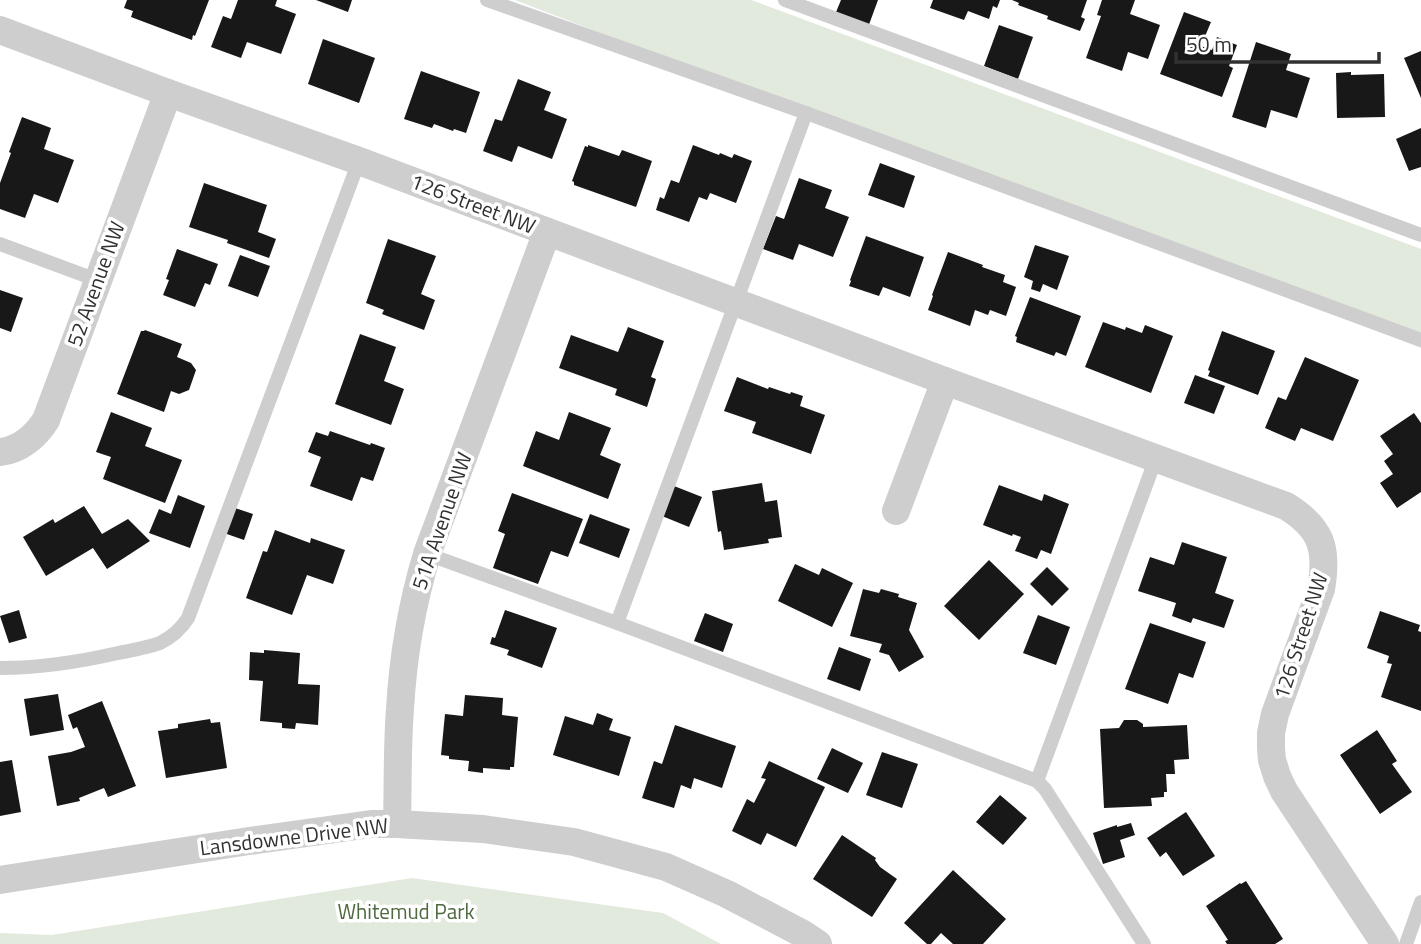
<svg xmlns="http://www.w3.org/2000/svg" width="1421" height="944" font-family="'Titillium Web',sans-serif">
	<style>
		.green { fill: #e2e9dd }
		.building { fill: #181818 }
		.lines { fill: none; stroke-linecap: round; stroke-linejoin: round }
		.service { stroke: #cecece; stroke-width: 14 }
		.minor { stroke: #cecece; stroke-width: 28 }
		.labels { text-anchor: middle; stroke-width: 7; stroke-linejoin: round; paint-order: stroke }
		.street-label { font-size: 21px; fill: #313131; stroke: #fff }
		.park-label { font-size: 21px; fill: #4f6a41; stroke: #fff }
	</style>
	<rect width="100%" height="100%" fill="#fff"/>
	<g class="green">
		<path d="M515 0H751L1421 249V348Z"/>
		<path d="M412 878 663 913 721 944H0V933L52 935Z"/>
	</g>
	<g class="building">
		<path d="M127 0H209L195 36 193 35 192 40 131 17 133 11 124 8Z"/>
		<path d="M238 0H277L275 6 296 14 281 54 247 42 241 58 211 47 223 16 231 19Z"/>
		<path d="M316 0H352L348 12Z"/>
		<path d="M841 0H878L867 30 834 17Z"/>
		<path d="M933 0H1000L997 8 993 6 989 19 968 11 964 20 930 8Z"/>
		<path d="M1012 0H1087L1081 17 1085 19 1080 31 1047 19 1048 16 1018 5 1019 3Z"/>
		<path d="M1102 0H1135L1130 14 1160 25 1148 59 1128 52 1122 71 1086 58 1101 16 1097 15Z"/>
		<path d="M1184 12 1211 22 1201 46 1212 50 1217 37 1237 45 1229 66 1233 68 1222 97 1160 74Z"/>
		<path d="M999 25 1033 37 1018 79 984 66Z"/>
		<path d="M323 39 375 58 359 103 308 84Z"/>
		<path d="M1256 42 1291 54 1286 70 1310 78 1297 118 1271 110 1266 128 1232 117Z"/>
		<path d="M1421 51V98L1404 58Z"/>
		<path d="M421 71 480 92 466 133 454 129 453 131 434 124 432 128 404 119Z"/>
		<path d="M1351 72V75L1384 74 1385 117 1337 118 1336 73Z"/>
		<path d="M518 79 551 92 544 110 567 119 552 159 518 146 512 162 483 151 495 119 502 121Z"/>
		<path d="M22 117 51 128 44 149 74 160 58 203 34 194 25 218 0 209V183L11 153 9 152Z"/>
		<path d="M1421 128V167L1409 171 1396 139Z"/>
		<path d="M588 145 619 156 622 150 652 161 636 207 574 185V182L572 181 585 146 588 147Z"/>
		<path d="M693 145 719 155 720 153 732 158 734 154 752 161 736 203 710 193 707 200 699 197 689 222 656 210 660 197 664 199 671 180 679 183Z"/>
		<path d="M880 163 915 176 904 208 868 195Z"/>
		<path d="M799 178 832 190 825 208 849 217 833 257 799 244 793 260 763 249 776 216 784 219Z"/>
		<path d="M204 183 267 205 258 232 276 239 269 258 227 243 228 240 189 227Z"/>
		<path d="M866 236 924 257 910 297 883 287 879 296 849 286 851 281 850 280Z"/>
		<path d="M388 239 436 256 421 294 435 300 424 330 382 314 384 310 366 303Z"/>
		<path d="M1035 245 1069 256 1057 290 1043 284 1040 292 1031 289 1033 281 1024 277Z"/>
		<path d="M177 249 218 264 210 285 205 283 195 307 163 295 169 280 166 279Z"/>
		<path d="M948 252 983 265 982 267 1005 275 1003 282 1016 287 1006 316 990 310 988 315 975 310 970 326 928 310 933 296 932 295Z"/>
		<path d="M240 255 270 266 258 297 228 286Z"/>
		<path d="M0 290 23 298 11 332 0 328Z"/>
		<path d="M1030 297 1081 316 1066 356 1056 352 1054 356 1016 342 1017 337 1015 336Z"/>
		<path d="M1103 322 1125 330 1126 327 1142 333 1145 325 1173 336 1151 393 1085 367Z"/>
		<path d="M628 327 664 341 651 377 656 379 647 407 615 395 617 389 559 368 571 335 618 352Z"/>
		<path d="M145 330 182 344 177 357 191 363 196 370 189 390 179 394 171 391 164 412 117 394 141 331H144Z"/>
		<path d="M1222 331 1275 351 1258 395 1208 376 1210 371 1208 370Z"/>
		<path d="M360 334 396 347 384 381 404 389 391 425 335 404Z"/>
		<path d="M1305 357 1359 380 1333 441 1301 428 1295 441 1265 428 1278 397 1286 400Z"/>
		<path d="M1195 375 1225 386 1214 414 1184 403Z"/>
		<path d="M737 377 768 389 769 387 790 394 791 392 803 396 800 406 825 415 811 454 752 433 756 422 724 411Z"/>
		<path d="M111 412 152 428 145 446 182 460 165 503 103 479 111 457 96 452Z"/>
		<path d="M569 412 611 428 600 455 621 464 608 499 523 466 536 431 559 440Z"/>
		<path d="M1414 413 1421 423V492L1397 508 1380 483 1393 474 1384 461 1393 454 1380 436Z"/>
		<path d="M330 431 370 445 371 443 385 448 373 481 361 477 352 501 310 486 321 457 308 452 316 432 328 436Z"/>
		<path d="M762 483 765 502 777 500 782 537 768 539 769 543 724 550 721 531 718 532 712 491Z"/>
		<path d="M999 485 1042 501 1044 494 1069 504 1051 554 1041 550 1037 559 1015 551 1021 537 1013 534 1012 536 983 525Z"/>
		<path d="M674 486 702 497 689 527 662 516Z"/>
		<path d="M512 493 583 519 568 557 551 551 538 584 493 568 505 534 498 531Z"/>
		<path d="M178 495 205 506 190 548 149 533 159 509 171 514Z"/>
		<path d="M84 506 102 534 128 519 150 541 107 569 93 548 46 576 23 537 53 519 55 523Z"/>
		<path d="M232 507 253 514 244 540 224 533Z"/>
		<path d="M590 514 630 529 619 558 579 543Z"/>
		<path d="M275 530 310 543 311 538 345 550 333 584 307 575 292 615 246 598 263 551 267 552Z"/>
		<path d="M1182 542 1227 557 1215 593 1234 600 1224 628 1193 618 1191 623 1172 616 1176 603 1138 591 1150 557 1174 565Z"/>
		<path d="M989 560 1024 594 979 640 944 606Z"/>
		<path d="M795 564 819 575 822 568 853 583 832 627 778 601Z"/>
		<path d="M1047 567 1069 589 1052 606 1030 584Z"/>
		<path d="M863 589 879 593 881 589 899 594 898 597 917 603 909 630 924 657 899 672 889 655 879 652 882 644 850 636Z"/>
		<path d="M19 610 27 638 9 643 0 616Z"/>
		<path d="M505 610 557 628 542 668 507 655 509 650 490 644 492 637 495 638Z"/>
		<path d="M1380 611 1420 625 1418 631 1421 632V711L1381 697 1392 664 1387 663 1389 656 1367 648Z"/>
		<path d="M705 613 733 624 723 652 694 641Z"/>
		<path d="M1038 615 1070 627 1056 665 1023 653Z"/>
		<path d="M1150 623 1206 642 1193 678 1179 673 1168 704 1125 689Z"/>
		<path d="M839 647 871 659 860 691 827 679Z"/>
		<path d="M264 650 300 653 298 684 320 685 318 725 296 723 295 729 282 728V723L260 721 263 681 249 680 250 652 264 653Z"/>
		<path d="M58 694 64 730 30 736 24 699Z"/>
		<path d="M465 695 503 698 502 715 518 717 514 767H510V770L483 768V773L468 771 469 761 449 759V756L441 755 445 714 463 716Z"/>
		<path d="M102 701 136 786 108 797 104 788 79 798 80 801 57 806 48 756 71 752 85 747 77 727 73 729 68 715Z"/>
		<path d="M597 713 613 719 609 730 631 737 619 776 553 755 565 716 593 725Z"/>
		<path d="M210 719 211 723 220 722 227 768 166 778 158 731 178 728V724Z"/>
		<path d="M1124 720H1137L1143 724V727L1187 725 1189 759 1174 760 1175 774H1166L1167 792H1164V797L1151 798 1152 806 1104 808 1100 729 1119 728Z"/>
		<path d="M675 725 736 746 722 788 694 778 691 789 681 785 674 808 642 798 654 761 662 764Z"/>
		<path d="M1377 730 1397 761 1392 764 1412 792 1380 814 1340 755Z"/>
		<path d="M832 748 863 763 848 793 817 779Z"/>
		<path d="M882 752 918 764 902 808 866 795Z"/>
		<path d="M12 760 21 812 0 816V762Z"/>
		<path d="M769 761 825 787 796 847 767 833 761 845 732 831 747 799 754 803 766 779 761 778Z"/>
		<path d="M1000 795 1027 818 1003 845 976 822Z"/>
		<path d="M1186 812 1215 856 1183 876 1166 852 1160 857 1147 838Z"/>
		<path d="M1131 823 1135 835 1120 840 1125 857 1103 864 1093 833 1117 825V827Z"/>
		<path d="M842 835 876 858 875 860 880 867 897 879 872 917 813 879Z"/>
		<path d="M953 870 1006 919 983 944H953L941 933 931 944H927L904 923Z"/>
		<path d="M1246 881 1283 939 1275 944H1227L1225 941 1228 940 1206 906 1240 883 1241 884Z"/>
	</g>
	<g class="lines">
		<g class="service">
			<path d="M487 0 806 113 1421 340"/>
			<path d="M785 0 1421 235"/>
			<path d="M0 244 97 280"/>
			<path d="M427 554 617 623 1037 781 1045 789 1144 944"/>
			<path d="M617 623 806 113"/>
			<path d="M0 668C40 668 79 662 118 653 132 650 147 648 160 643 172 637 181 629 188 618L359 161"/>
			<path d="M1037 781 1156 458"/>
			<path d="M1406 944 1421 902"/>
		</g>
		<g class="minor">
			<path d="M0 30 168 93 359 161 945 381 1286 506C1322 528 1328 549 1321 589L1275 714 1271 733V748L1272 760 1277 776 1284 791 1385 944"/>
			<path d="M0 452C20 450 36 436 46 420L168 93"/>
			<path d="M896 511 945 381"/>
			<path d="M397 824C398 786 397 747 400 709 403 656 412 604 427 554L547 232"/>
			<path d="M0 880 249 841 371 824H397L483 829 574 842 666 867 727 894 803 934 818 944"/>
		</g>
	</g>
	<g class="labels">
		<g class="street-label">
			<text transform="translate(473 204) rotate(21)" y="7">126 Street NW</text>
			<text transform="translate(96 284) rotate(-70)" y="7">52 Avenue NW</text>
			<text transform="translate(442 521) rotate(-71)" y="7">51A Avenue NW</text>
			<text transform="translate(1301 636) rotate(-72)" y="7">126 Street NW</text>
			<text transform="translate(294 837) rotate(-7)" y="7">Lansdowne Drive NW</text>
		</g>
		<g class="park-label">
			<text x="406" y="919">Whitemud Park</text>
		</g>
	</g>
	<path d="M1176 52v10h203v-10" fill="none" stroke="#313131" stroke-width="3.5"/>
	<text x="1186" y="52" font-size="21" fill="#313131" stroke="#ffffff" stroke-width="5" paint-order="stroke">50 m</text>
</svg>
